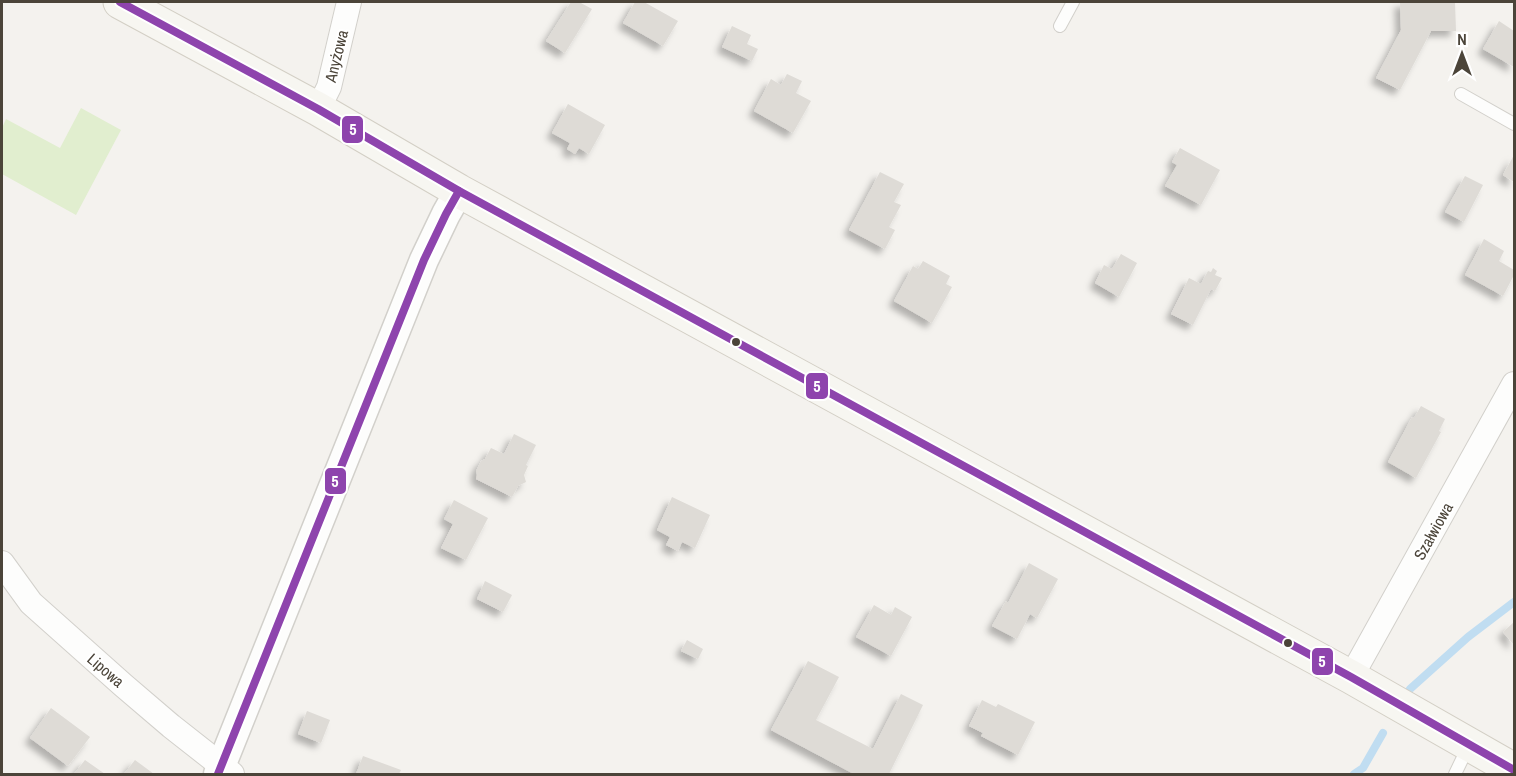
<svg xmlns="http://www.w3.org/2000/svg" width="1516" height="776" font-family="'Archivo Narrow',sans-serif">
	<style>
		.green { fill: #e1eecf }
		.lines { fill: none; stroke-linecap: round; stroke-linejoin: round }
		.stream { stroke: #c0ddf1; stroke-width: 8 }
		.building { fill: #dedbd6; filter: url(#shadow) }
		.service-casing { stroke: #d2d0cb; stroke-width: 14 }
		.minor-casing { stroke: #d2d0cb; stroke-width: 26 }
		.tertiary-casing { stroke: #d2d0cb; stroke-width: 31 }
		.secondary-casing { stroke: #d3cfc5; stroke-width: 35 }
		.service { stroke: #fdfdfc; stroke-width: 12 }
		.minor { stroke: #fdfdfc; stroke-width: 24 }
		.tertiary { stroke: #fdfdfc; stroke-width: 28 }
		.secondary { stroke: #f7f6f1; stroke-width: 33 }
		.bus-1-casing { stroke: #fff; stroke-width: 12 }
		.bus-1 { stroke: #8e44ad; stroke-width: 8 }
		.bus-dot { fill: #4b4439; stroke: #fff; stroke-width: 2 }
		.labels { text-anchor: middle; stroke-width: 4.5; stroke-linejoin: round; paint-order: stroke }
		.street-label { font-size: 16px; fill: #4b4439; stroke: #fff }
		.line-badge { stroke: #fff; stroke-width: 2 }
		.badge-label { font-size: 16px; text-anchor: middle; font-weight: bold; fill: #fff }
	</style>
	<defs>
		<filter id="shadow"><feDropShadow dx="-5.5" dy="5.5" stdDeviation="3" flood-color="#0004"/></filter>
	</defs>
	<rect width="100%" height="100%" fill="#f4f2ee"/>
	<path class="green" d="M81 108 121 130 76 215 2 174V128L6 119 60 148Z"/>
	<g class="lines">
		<g class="stream">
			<path d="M1410 689 1468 637 1514 602"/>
			<path d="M1354 774 1363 768 1383 733"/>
		</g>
	</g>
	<g class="building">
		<path d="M571 2H579L592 9 565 53 546 41Z"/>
		<path d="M635 2H644L678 21 663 46 623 23Z"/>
		<path d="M1400 2H1455L1456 31H1431L1400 90 1376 78 1401 30Z"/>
		<path d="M1499 21 1514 31V67L1483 49Z"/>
		<path d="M732 26 751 35 747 44 758 49 752 61 722 47Z"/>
		<path d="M787 74 802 81 796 93 811 101 793 133 754 111 771 79 781 85Z"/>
		<path d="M568 104 605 125 589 154 579 148 575 154 567 149 570 143 552 133Z"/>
		<path d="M1180 148 1220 170 1201 205 1165 186 1177 165 1172 162Z"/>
		<path d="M1514 155V182L1503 175Z"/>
		<path d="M880 172 904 184 894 202 901 205 889 227 895 230 885 249 849 230Z"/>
		<path d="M1465 176 1483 185 1464 222 1445 212Z"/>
		<path d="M1484 239 1504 251 1499 261 1514 270V275L1503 296 1465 275Z"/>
		<path d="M1121 254 1137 263 1119 297 1095 283 1104 265 1112 269Z"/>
		<path d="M923 261 950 276 946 284 952 287 932 323 894 301 913 266 918 269Z"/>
		<path d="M1213 268 1217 271 1215 275 1222 278 1215 291 1211 289 1193 325 1171 314 1189 278 1201 284 1208 271 1211 272Z"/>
		<path d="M1421 406 1445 419 1439 431 1441 432 1416 478 1388 462 1412 417 1414 418Z"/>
		<path d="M514 434 536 445 526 465 528 466 524 475 526 482 518 486 512 497 476 479 477 475 476 471 481 461 485 459 491 448 504 454Z"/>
		<path d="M672 497 710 515 695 548 682 542 678 551 666 545 670 537 657 530Z"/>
		<path d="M454 500 488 518 466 560 441 548 453 524 444 519Z"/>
		<path d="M1029 563 1058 579 1037 618 1030 614 1017 639 992 626 1006 601 1008 603Z"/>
		<path d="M485 581 512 595 503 612 477 599Z"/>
		<path d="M874 605 891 615 895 607 912 617 891 656 856 637Z"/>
		<path d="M1514 622V645L1503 632Z"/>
		<path d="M687 640 703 649 698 659 681 651Z"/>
		<path d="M808 661 839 677 816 720 873 749 901 694 923 705 889 774H854L771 730Z"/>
		<path d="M982 700 996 707 998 704 1035 722 1018 755 981 736 983 733 969 726Z"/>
		<path d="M51 708 90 737 68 766 30 738Z"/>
		<path d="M307 711 330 720 321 743 298 734Z"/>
		<path d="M363 756 401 770 399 774H356Z"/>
		<path d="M85 760 105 774H74Z"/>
		<path d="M135 760 154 774H124Z"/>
	</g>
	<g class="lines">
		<g class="service-casing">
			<g id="service">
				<path d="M1060 26 1073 2"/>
				<path d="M1461 94 1514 124"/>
				<path d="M1455 774 1469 745"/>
			</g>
		</g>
		<g class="minor-casing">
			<g id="minor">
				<path d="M318 109 329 87 349 2"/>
				<path d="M2 563 31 603 123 685 171 726 232 774"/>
				<path d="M1351 677 1514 384"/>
			</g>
		</g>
		<g class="tertiary-casing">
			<path id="tertiary" d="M218 774 424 260 446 214 459 191"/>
		</g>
		<g class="secondary-casing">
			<path id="secondary" d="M120 2 318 109 459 191 1351 677 1514 770"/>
		</g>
		<use href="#service" class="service"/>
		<use href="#minor" class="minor"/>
		<use href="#tertiary" class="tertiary"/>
		<use href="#secondary" class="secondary"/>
		<g class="bus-1-casing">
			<g id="bus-1">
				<path d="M120 2 318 109 459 191 1351 677 1514 770"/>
				<path d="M218 774 424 260 446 214 459 191"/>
			</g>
		</g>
		<use href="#bus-1" class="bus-1"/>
	</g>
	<g class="bus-dot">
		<circle cx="736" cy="342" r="5"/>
		<circle cx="1288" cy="643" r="5"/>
	</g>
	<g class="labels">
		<g class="street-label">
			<text transform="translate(336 56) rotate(-76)" y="6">Anyżowa</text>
			<text transform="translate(1433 531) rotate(-61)" y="6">Szałwiowa</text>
			<text transform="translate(106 670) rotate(41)" y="6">Lipowa</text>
		</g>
	</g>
	<g class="line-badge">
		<rect x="341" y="115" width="23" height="29" rx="6" fill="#8e44ad"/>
		<rect x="805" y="372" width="24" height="28" rx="6" fill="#8e44ad"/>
		<rect x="324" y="467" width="23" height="28" rx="6" fill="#8e44ad"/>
		<rect x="1311" y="647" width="23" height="29" rx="6" fill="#8e44ad"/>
	</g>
	<g class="badge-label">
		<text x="353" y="135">5</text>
		<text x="817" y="392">5</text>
		<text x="335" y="487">5</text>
		<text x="1322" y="667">5</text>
	</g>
	<rect width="1516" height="776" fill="none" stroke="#4b4439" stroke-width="6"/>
	<g transform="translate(1462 54)" stroke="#ffffff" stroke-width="4.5" paint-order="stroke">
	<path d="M0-4.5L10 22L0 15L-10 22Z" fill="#4b4439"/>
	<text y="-9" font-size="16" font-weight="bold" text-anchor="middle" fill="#4b4439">N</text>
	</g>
</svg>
